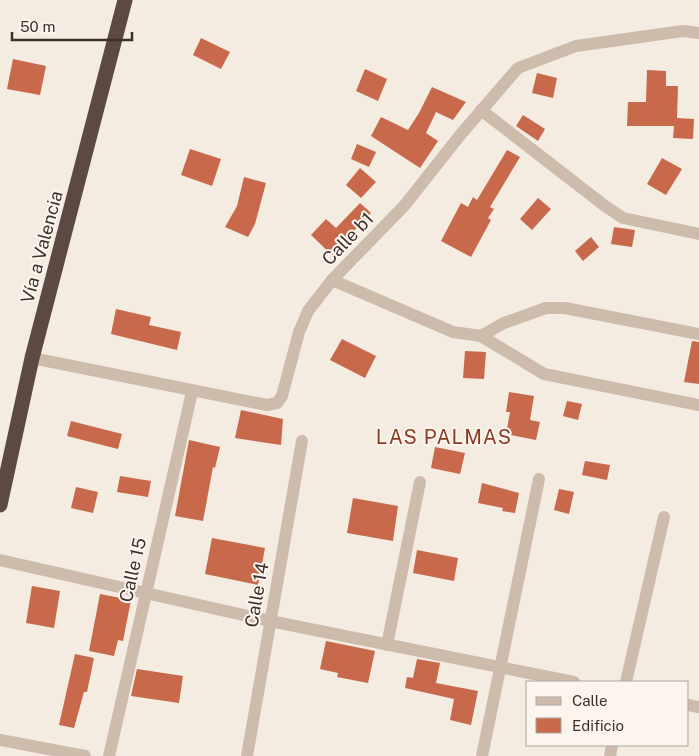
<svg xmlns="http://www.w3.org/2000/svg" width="699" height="756" font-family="'Public Sans',sans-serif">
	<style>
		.building { fill: #c8694b }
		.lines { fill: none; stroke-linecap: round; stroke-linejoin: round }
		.street { stroke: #cdbbac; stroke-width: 12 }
		.highway { stroke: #5c4a42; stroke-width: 15 }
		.labels { text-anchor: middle; stroke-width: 4; stroke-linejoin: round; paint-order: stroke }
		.street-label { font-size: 18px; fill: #3b302b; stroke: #fbf5ee }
		.quarter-label { font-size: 20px; letter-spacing: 1px; fill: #8c3b22; stroke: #fbf5ee }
	</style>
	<rect width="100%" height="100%" fill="#f4ebe1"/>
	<g class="building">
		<path d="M201 38 230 52 221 69 193 55Z"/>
		<path d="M13 59 46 66 40 95 7 89Z"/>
		<path d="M365 69 387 79 378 101 356 91Z"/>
		<path d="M647 70 666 71V86H678L677 118 694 119 693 139 673 138 674 126H627L628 102H646Z"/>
		<path d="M537 73 557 78 553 98 532 93Z"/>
		<path d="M432 87 466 102 453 120 436 112 426 133 438 141 420 168 371 136 381 117 408 130 419 113Z"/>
		<path d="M523 115 545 129 538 141 516 126Z"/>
		<path d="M357 144 376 152 369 167 351 159Z"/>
		<path d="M190 149 221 159 212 186 181 175Z"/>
		<path d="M507 150 520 157 490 207 494 209 488 218 491 220 471 257 441 241 461 203 468 207 473 197 477 200Z"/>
		<path d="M662 158 682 169 666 195 647 184Z"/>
		<path d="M360 168 376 182 361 198 346 185Z"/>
		<path d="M244 177 266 183 255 224 248 237 225 227 237 206Z"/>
		<path d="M538 198 551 209 532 230 520 219Z"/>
		<path d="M360 203 371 213 347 238 350 241 335 258 311 235 326 219 336 228Z"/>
		<path d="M614 227 635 230 632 247 611 244Z"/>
		<path d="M591 237 599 247 583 261 575 251Z"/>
		<path d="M116 309 151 317 149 325 181 332 177 350 111 334Z"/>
		<path d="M342 339 376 356 365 378 330 360Z"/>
		<path d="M692 341 699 342V384L684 382Z"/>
		<path d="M465 351 486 352 484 379 463 378Z"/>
		<path d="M509 392 534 396 530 420 540 422 536 440 506 434 510 412H506Z"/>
		<path d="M567 401 582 404 578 420 563 416Z"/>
		<path d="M241 410 283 419 281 445 235 438Z"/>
		<path d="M71 421 122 434 118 449 67 436Z"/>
		<path d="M189 440 220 447 215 468 213 467 203 521 175 516Z"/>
		<path d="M435 447 465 453 460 474 431 468Z"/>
		<path d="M585 461 610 465 607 480 582 475Z"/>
		<path d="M120 476 151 481 148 497 117 492Z"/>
		<path d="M482 483 519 493 515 513 502 511 503 508 478 503Z"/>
		<path d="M76 487 98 492 93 513 71 508Z"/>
		<path d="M559 489 574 492 569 514 554 510Z"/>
		<path d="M353 498 398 506 393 541 347 533Z"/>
		<path d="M212 538 265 548 258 585 205 574Z"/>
		<path d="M417 550 458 558 454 581 413 573Z"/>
		<path d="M32 586 60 591 54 628 26 623Z"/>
		<path d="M100 594 131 600 123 641 118 640 114 656 89 651Z"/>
		<path d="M326 641 375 651 368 683 337 677 338 673 320 669Z"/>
		<path d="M75 654 94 658 87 692H84L74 728 59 725Z"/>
		<path d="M417 659 440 663 436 683 478 691 471 725 450 720 454 699 405 688 407 677 413 678Z"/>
		<path d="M137 669 183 676 179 703 131 696Z"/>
	</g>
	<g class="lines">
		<g class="street">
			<path d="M481 110 605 206 623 218 699 234"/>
			<path d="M332 280 453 332 481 336 504 323 546 308H565L699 334"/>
			<path d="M481 336 544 374 699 405"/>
			<path d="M32 358 267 405 277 403 282 396 299 332 308 311 332 280 404 206 461 134 518 68 576 46 683 31 699 33"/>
			<path d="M0 560 270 621 574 682"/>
			<path d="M387 645 420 482"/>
			<path d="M626 682 664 517"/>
			<path d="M688 705 699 707"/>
			<path d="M0 740 85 756"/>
			<path d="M109 756 192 392"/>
			<path d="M247 756 302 441"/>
			<path d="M482 756 539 479"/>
			<path d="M610 756 612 745"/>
		</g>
		<path class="highway" d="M0 505 32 358 125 0"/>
	</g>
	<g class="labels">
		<g class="street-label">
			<text transform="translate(348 239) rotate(-46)" y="6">Calle b1</text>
			<text transform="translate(42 247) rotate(-75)" y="6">Vía a Valencia</text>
			<text transform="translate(133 570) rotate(-77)" y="6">Calle 15</text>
			<text transform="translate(257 595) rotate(-80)" y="6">Calle 14</text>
		</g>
		<g class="quarter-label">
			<text x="444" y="444">LAS PALMAS</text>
		</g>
	</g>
	<rect x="526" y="681" width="162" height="65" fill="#fbf5ee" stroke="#aea6a0"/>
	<rect x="536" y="697" width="25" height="8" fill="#cdbbac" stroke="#aea6a0"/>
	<text x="572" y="706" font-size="15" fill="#3b302b">Calle</text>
	<rect x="536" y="718" width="25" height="15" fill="#c8694b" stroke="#aea6a0"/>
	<text x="572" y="731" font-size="15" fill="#3b302b">Edificio</text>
	<path d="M12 32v8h120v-8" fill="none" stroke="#3b302b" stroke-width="2.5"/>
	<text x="20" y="32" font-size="15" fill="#3b302b" stroke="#fbf5ee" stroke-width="4" paint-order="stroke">50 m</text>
</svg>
